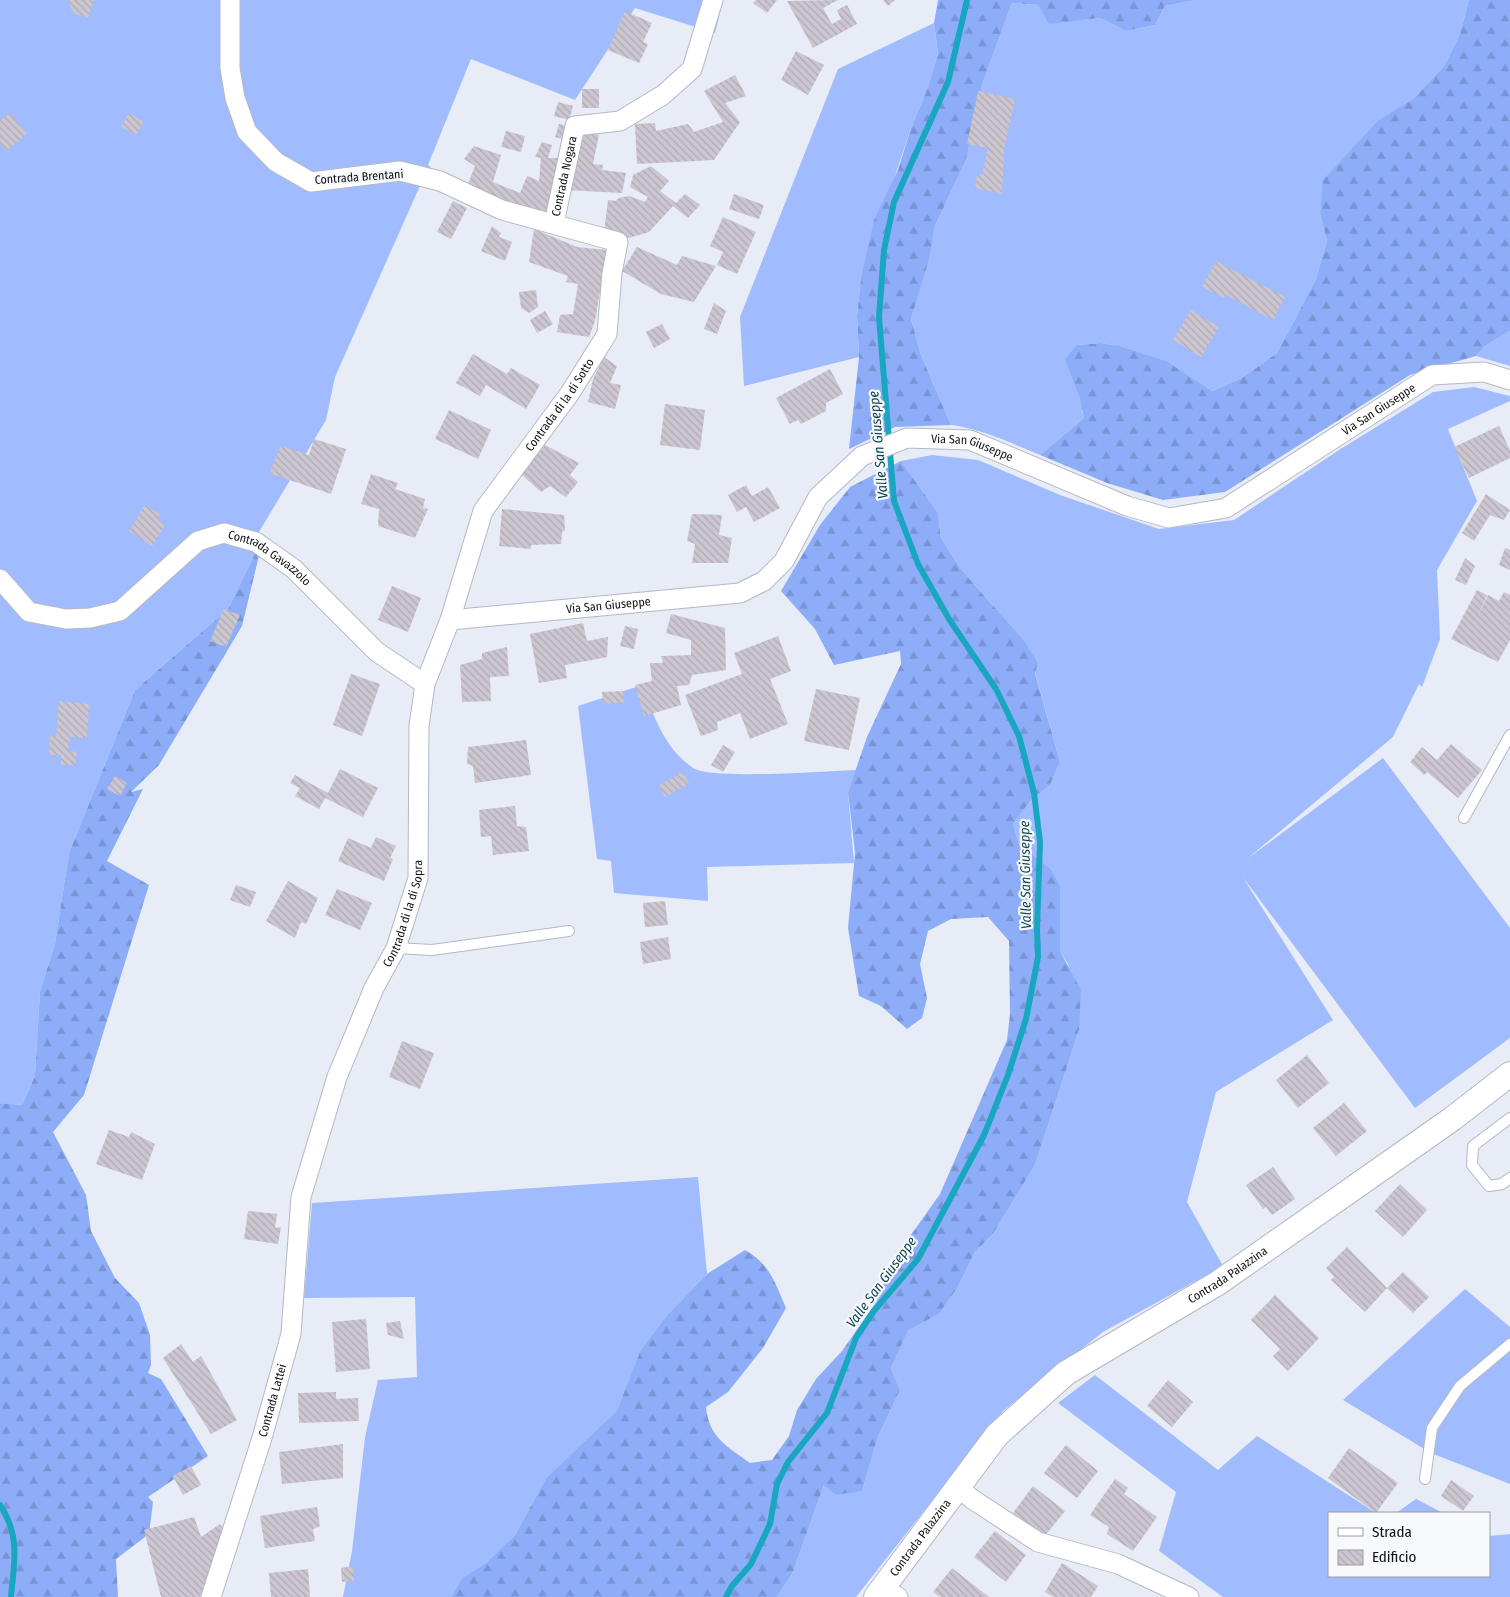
<svg xmlns="http://www.w3.org/2000/svg" width="1510" height="1597" font-family="'Fira Sans Condensed',sans-serif">
	<style>
		.grass { fill: #a1bcfe }
		.forest { fill: url(#forest-firs) }
		.lines { fill: none; stroke-linecap: round; stroke-linejoin: round }
		.stream { stroke: #19a6c0; stroke-width: 6 }
		.building { fill: url(#building-back-hatch) }
		.service-casing { stroke: #b4b8c2; stroke-width: 12 }
		.minor-casing { stroke: #b4b8c2; stroke-width: 21 }
		.tertiary-casing { stroke: #b4b8c2; stroke-width: 26 }
		.service { stroke: #fff; stroke-width: 10 }
		.minor { stroke: #fff; stroke-width: 19 }
		.tertiary { stroke: #fff; stroke-width: 24 }
		.labels { text-anchor: middle; stroke-width: 4.5; stroke-linejoin: round; paint-order: stroke }
		.street-label { font-size: 12px; fill: #0f1114; stroke: #f7f9fd }
		.water-label { font-size: 14px; font-style: italic; fill: #104752; stroke: #f7f9fd }
	</style>
	<defs>
		<pattern id="forest-firs" width="22" height="20" patternUnits="userSpaceOnUse" patternTransform="scale(1.25)"><rect width="22" height="20" fill="#8eadf8"/><path d="M5 1l3.5 6h-7zM16 11l3.5 6h-7z" fill="#7994d4"/></pattern>
		<pattern id="building-back-hatch" width="6" height="6" patternUnits="userSpaceOnUse" patternTransform="scale(1.25)"><rect width="6" height="6" fill="#ccc6d0"/><path d="M-1 5l2 2M0 0l6 6M5-1l2 2" fill="none" stroke="#aea9b2"/></pattern>
	</defs>
	<rect width="100%" height="100%" fill="#e7ecf6"/>
	<g class="grass">
		<path d="M0 0H723L715 33 635 8 575 100 471 59 428 165 431 167 427 170 335 377 326 420 259 532 264 535 228 609 135 690 69 853 55 944 40 991 35 1076 22 1105 0 1103Z"/>
		<path d="M1196 0H1469L1460 34 1444 66 1414 98 1378 120 1324 180 1320 213 1327 241 1316 279 1277 353 1242 378 1212 391 1165 361 1120 346 1101 343 1077 345 1079 396 1084 418 1040 455C1011 443 982 429 951 425L921 355 911 319 928 259 935 226 966 160 982 85 1012 3 1038 5 1049 23 1100 18 1126 31 1155 25 1165 6Z"/>
		<path d="M934 23 938 53 928 87 911 128 861 278 857 316 859 357 744 386 740 317 838 69Z"/>
		<path d="M1510 331V366L1476 356 1485 346Z"/>
		<path d="M1474 387 1510 396V401L1448 429 1477 501 1437 570 1440 639 1422 687 1419 684 1393 737 1247 859 1383 758 1510 928V1038L1415 1108 1242 876 1333 1020 1216 1092 1187 1202 1223 1266 1103 1332 1003 1411 856 1597H777L793 1572 824 1485 862 1491 878 1437 900 1390 891 1368 908 1329 939 1314 958 1287 975 1252 993 1234 1035 1165 1079 1030 1068 964 1060 951V885L1051 869 1019 844 1013 824 1032 799 1050 785 1060 762 1035 672 1038 663 991 603 961 569 941 538 938 513 901 461 932 455 978 460 1060 495 1159 529 1234 520 1339 450 1433 392Z"/>
		<path d="M642 685C654 716 664 748 693 768 711 780 828 771 856 770L848 792 854 863 707 867 708 901 614 893 611 861 597 859 578 706Z"/>
		<path d="M698 1177 707 1274 668 1314 641 1349 618 1411 546 1478 515 1535 487 1562 462 1578 451 1597H343L352 1551 365 1437 378 1380 417 1377 415 1297 304 1298 312 1203Z"/>
		<path d="M1465 1289 1510 1327V1484L1431 1453 1343 1400Z"/>
		<path d="M1095 1375 1218 1470 1257 1436 1376 1513H1329V1576H1489V1536L1510 1534V1597H1223L1159 1551 1176 1492 1058 1403Z"/>
		<path d="M1416 1499 1443 1513H1396Z"/>
	</g>
	<g class="forest">
		<path d="M938 0H1196L1165 6 1155 25 1126 31 1100 18 1049 24 1038 5 1012 3 982 85 966 160 935 226 929 259 911 319 921 355 951 425 895 427 849 449 859 357 857 316 861 278 874 220 898 170 911 128 928 87 938 53 934 23Z"/>
		<path d="M1469 0H1510V331L1485 346 1476 356 1410 375 1225 492 1163 500 1107 483 1040 455 1084 418 1079 396 1065 359 1077 345 1101 343 1120 346 1166 361 1212 391 1242 378 1277 353 1316 279 1327 241 1320 213 1323 180 1378 120 1414 98 1444 66 1460 34Z"/>
		<path d="M901 461 938 513 941 538 961 569 1025 642 1038 663 1035 673 1060 762 1050 785 1032 799 1013 824 1019 844 1051 869 1060 885V951L1081 990 1079 1030 1035 1165 993 1234 975 1252 958 1287 939 1314 908 1330 891 1368 900 1390 878 1437 862 1491 836 1495 824 1485 793 1572 777 1597H451L462 1578 487 1562 515 1535 546 1478 617 1411 641 1349 668 1314 707 1274 745 1250C770 1264 775 1283 786 1308L763 1348 728 1392 706 1407C709 1438 727 1446 750 1463L772 1460 789 1436 797 1410 816 1379 842 1351 877 1301 891 1263 940 1194 1007 1040 1010 1015 1009 941 988 917 951 919 928 931 920 964 927 998 922 1018 907 1029 881 1006 859 996 848 928 855 853 848 792 867 737 901 664 900 651 834 665 815 629 781 591 820 525 850 487Z"/>
		<path d="M264 535 242 626 159 765 131 792 143 789 107 861 149 885 84 1095 53 1132 86 1195 91 1231 115 1278 139 1303 150 1335 151 1365 148 1373 161 1379 208 1456 148 1497 153 1502 149 1534 116 1559 118 1597H0V1103L22 1105 35 1076 40 991 55 944 69 853 135 690 228 609Z"/>
	</g>
	<g class="lines">
		<g class="stream">
			<path d="M0 1505C21 1537 14 1561 11 1597"/>
			<path d="M726 1597 732 1586 751 1564 770 1524 777 1484 788 1462 827 1413 856 1338 873 1312 918 1259 984 1135 1008 1075 1026 1019 1038 957 1037 929 1040 842 1034 793 1019 736 996 689 949 619 918 564 894 501 879 317 884 250 894 202 948 82 967 0"/>
		</g>
	</g>
	<g class="building">
		<path d="M68 0H94L88 18 73 13Z"/>
		<path d="M756 0H777L767 13 753 3Z"/>
		<path d="M838 0 823 8 832 24 841 19 837 10 847 5 857 24 813 48 787 1Z"/>
		<path d="M883 0H895L888 6Z"/>
		<path d="M625 11 652 23 643 42 648 44 639 63 608 50Z"/>
		<path d="M796 51 824 65 808 95 781 80Z"/>
		<path d="M735 75 746 96 725 103 740 122 714 160 637 164 635 124 655 123 656 131 688 124 694 132 723 122 704 91Z"/>
		<rect x="582" y="89" width="17" height="19"/>
		<path d="M978 91 1015 99 1004 150 1002 194 975 188 977 174 982 175 988 148 967 144Z"/>
		<path d="M558 102 573 106 569 120 554 116Z"/>
		<path d="M10 113 27 134 6 151 0 143V121Z"/>
		<path d="M129 113 144 122 136 135 121 127Z"/>
		<path d="M559 124 570 127 566 140 555 137Z"/>
		<path d="M506 131 525 136 521 152 501 147Z"/>
		<path d="M579 131 599 135 593 164 603 165 602 170 626 173 622 193 566 190Z"/>
		<path d="M542 142 552 145 548 158H560L556 169 562 172 551 213 518 207 467 186 475 166 464 159 474 146 501 155 493 182 520 193 527 176 539 181 541 158 535 157Z"/>
		<path d="M651 166 669 181 660 191 676 203 685 194 700 205 688 218 673 206 649 232 629 238 604 232 608 200 615 201 619 198 629 196 645 202 648 197 630 187 633 175Z"/>
		<path d="M734 194 764 205 759 219 729 209Z"/>
		<path d="M453 201 467 208 451 239 437 232Z"/>
		<path d="M723 217 756 232 737 274 717 265 723 252 710 246Z"/>
		<path d="M492 226 501 233 499 237 512 242 505 261 481 251Z"/>
		<path d="M534 229 577 247 607 250 595 321 589 337 557 332 560 315 573 314 578 284 566 282 568 276 529 262Z"/>
		<path d="M637 247 677 265 682 256 716 266 694 302 661 294 622 271Z"/>
		<path d="M1216 261 1285 297 1273 320 1226 295 1224 298 1202 287Z"/>
		<path d="M536 290 538 307 529 313 521 308 519 292Z"/>
		<path d="M714 303 726 311 717 334 704 329Z"/>
		<path d="M1191 310 1219 327 1201 357 1173 340Z"/>
		<path d="M545 311 553 324 537 333 530 320Z"/>
		<path d="M662 324 670 339 654 348 646 332Z"/>
		<path d="M473 354 507 374 511 368 540 385 526 409 486 385 480 396 456 383Z"/>
		<path d="M604 357 617 366 610 383 621 385 615 409 588 402 593 379Z"/>
		<path d="M830 369 843 394 826 403V411L801 424 798 420 790 424 776 398Z"/>
		<path d="M665 404 705 410 700 450 660 445Z"/>
		<path d="M449 410 491 430 478 459 435 439Z"/>
		<path d="M1499 426 1510 451V458L1469 478 1454 447Z"/>
		<path d="M314 439 346 449 331 494 269 473 281 446 309 455Z"/>
		<path d="M545 445 579 463 570 475 578 482 566 497 550 486 541 492 521 474Z"/>
		<path d="M371 474 398 483 395 489 425 499 423 508 428 509 415 538 378 526 379 509 361 504Z"/>
		<path d="M746 485 752 496 768 487 780 508 754 522 746 507 737 512 728 495Z"/>
		<path d="M1486 494 1510 510 1504 520 1490 515 1474 541 1462 533Z"/>
		<path d="M145 505 160 514 158 518 165 525 152 546 129 531Z"/>
		<path d="M502 509 564 515 565 530 562 532 561 544 531 545V549L499 546Z"/>
		<path d="M692 514 722 515 719 535 732 538 728 563H692L695 544 687 541Z"/>
		<path d="M1505 548 1510 550V570L1499 565Z"/>
		<path d="M1465 558 1475 566 1466 585 1455 580Z"/>
		<path d="M392 586 421 598 408 632 378 620Z"/>
		<path d="M1477 590 1487 595 1477 617 1488 595 1499 601 1504 592 1510 595V640L1498 662 1451 639Z"/>
		<path d="M224 609 240 615 226 647 210 641Z"/>
		<path d="M671 614 725 628 726 670 692 675 689 685 677 686 681 705 644 716 635 685 652 681 650 663H663L661 656 691 655V640L666 633Z"/>
		<path d="M583 623 587 641 608 637 607 657 565 665 567 678 539 683 530 634Z"/>
		<path d="M625 626 638 629 634 649 620 646Z"/>
		<path d="M778 636 791 671 770 679 788 724 750 739 740 713 717 722 718 730 701 736 685 695 742 674 734 653Z"/>
		<path d="M507 647 509 676 490 677 491 701 462 702 460 665 482 659V653Z"/>
		<path d="M351 674 380 684 362 736 333 725Z"/>
		<path d="M816 689 860 698 849 750 804 741Z"/>
		<path d="M623 691 624 703 603 704 602 692Z"/>
		<path d="M59 701 89 704 87 738 70 737 68 751 77 752 75 765H61V755H49L50 735 56 736Z"/>
		<path d="M526 740 531 775 475 783 473 766 467 764 468 747Z"/>
		<path d="M1451 744 1482 770 1458 798 1427 772 1424 775 1410 762 1422 747 1437 760Z"/>
		<path d="M723 745 735 752 723 772 711 765Z"/>
		<path d="M340 769 378 788 363 817 325 798 319 809 295 796 300 788 290 783 295 775 328 793Z"/>
		<path d="M683 772 689 784 665 797 659 785Z"/>
		<path d="M115 776 127 783 120 796 107 789Z"/>
		<path d="M515 806 517 826 526 827 529 851 493 855 491 836 481 837 479 810Z"/>
		<path d="M376 837 396 846 390 858 393 859 384 881 338 861 348 838 371 848Z"/>
		<path d="M288 881 318 898 306 924 301 922 295 938 266 921Z"/>
		<path d="M236 885 256 892 250 907 230 900Z"/>
		<path d="M337 889 372 903 360 930 325 915Z"/>
		<path d="M665 901 668 925 645 927 643 903Z"/>
		<path d="M668 937 671 959 643 964 640 942Z"/>
		<path d="M402 1041 434 1053 420 1089 389 1077Z"/>
		<path d="M1307 1055 1329 1083 1298 1108 1276 1080Z"/>
		<path d="M1344 1103 1367 1131 1336 1156 1313 1128Z"/>
		<path d="M109 1130 129 1137 131 1132 155 1144 142 1180 96 1164Z"/>
		<path d="M1273 1167 1295 1199 1272 1215 1266 1207 1263 1209 1246 1185Z"/>
		<path d="M1400 1184 1427 1210 1403 1237 1375 1211Z"/>
		<path d="M248 1211 277 1214 275 1228 281 1227 278 1244 244 1239Z"/>
		<path d="M1347 1247 1387 1288 1365 1312 1331 1280 1334 1277 1326 1268Z"/>
		<path d="M1403 1272 1429 1297 1413 1313 1387 1288Z"/>
		<path d="M1275 1295 1319 1338 1288 1371 1273 1356 1280 1349 1251 1320Z"/>
		<path d="M366 1319 370 1369 336 1372 332 1322Z"/>
		<path d="M400 1321 404 1339 388 1335 386 1323Z"/>
		<path d="M181 1344 193 1362 201 1356 237 1420 211 1434 163 1358Z"/>
		<path d="M1168 1380 1193 1402 1172 1427 1147 1406Z"/>
		<path d="M336 1392V1399L358 1398 359 1421 299 1423 298 1393Z"/>
		<path d="M343 1444V1478L282 1484 279 1452Z"/>
		<path d="M1066 1445 1098 1471 1077 1498 1044 1473Z"/>
		<path d="M1349 1448 1398 1483 1376 1513 1328 1478Z"/>
		<path d="M191 1466 201 1485 183 1495 173 1476Z"/>
		<path d="M1115 1479 1128 1488 1124 1494 1157 1517 1133 1551 1107 1534 1109 1527 1090 1515Z"/>
		<path d="M1451 1480 1474 1496 1463 1511 1441 1496Z"/>
		<path d="M1033 1486 1065 1511 1044 1537 1013 1513Z"/>
		<path d="M317 1507 320 1526 313 1529 315 1541 265 1548 260 1516Z"/>
		<path d="M194 1517 201 1537 220 1524 226 1533 212 1569 200 1597H161L144 1530Z"/>
		<path d="M995 1531 1026 1555 1006 1582 974 1557Z"/>
		<path d="M1062 1563 1098 1586 1091 1597H1053L1045 1592Z"/>
		<path d="M353 1566 354 1581 342 1582 341 1568Z"/>
		<path d="M952 1568 989 1597H940L933 1592Z"/>
		<path d="M308 1569 310 1597H271L269 1573Z"/>
	</g>
	<g class="lines">
		<g class="service-casing">
			<g id="service">
				<path d="M1464 818 1510 735"/>
				<path d="M396 948 432 950 569 931"/>
				<path d="M1510 1118 1473 1146 1472 1165 1489 1186 1502 1184 1510 1178"/>
				<path d="M1425 1479 1432 1428 1460 1386 1510 1344"/>
			</g>
		</g>
		<g class="minor-casing">
			<g id="minor">
				<path id="s1" d="M554 223 575 126 620 121 663 95 692 69 713 0"/>
				<path id="s2" d="M0 579 29 612 66 619 90 618 120 611 198 541 224 533 256 542 294 569 377 652 425 684"/>
				<path id="s3" d="M450 620 740 593 764 581 784 561 818 497 862 456 907 438 970 440 1127 506 1169 518 1226 508 1432 375 1484 372 1510 380"/>
				<path d="M958 1487 972 1499 1038 1542 1118 1564 1189 1597"/>
				<path d="M883 1589 898 1597"/>
				<path id="s4" d="M211 1597 262 1438 291 1334 301 1197 337 1077 374 988 396 948 418 878 419 726 425 684 450 620 483 511 570 393 607 334 612 273 618 242 502 210 440 181 400 171 311 182 276 162 247 132 235 98 230 68V0"/>
			</g>
		</g>
		<g class="tertiary-casing">
			<g id="tertiary">
				<path id="s5" d="M876 1597 997 1435 1066 1373 1218 1283 1452 1119 1510 1074"/>
			</g>
		</g>
		<use href="#service" class="service"/>
		<use href="#minor" class="minor"/>
		<use href="#tertiary" class="tertiary"/>
	</g>
	<g class="labels">
		<g class="street-label">
			<text dy="4" stroke="none"><textPath href="#s1" startOffset="48">Contrada Nogara</textPath></text>
			<text transform="translate(359 177) rotate(-4)" y="4">Contrada Brentani</text>
			<text dy="4" stroke="none"><textPath href="#s4" startOffset="1261">Contrada di la di Sotto</textPath></text>
			<text dy="4" stroke="none"><textPath href="#s3" startOffset="1044">Via San Giuseppe</textPath></text>
			<text dy="4" stroke="none"><textPath href="#s3" startOffset="594">Via San Giuseppe</textPath></text>
			<text dy="4" stroke="none"><textPath href="#s2" startOffset="321">Contrada Gavazzolo</textPath></text>
			<text dy="4" stroke="none"><textPath href="#s3" startOffset="159">Via San Giuseppe</textPath></text>
			<text dy="4" stroke="none"><textPath href="#s4" startOffset="715">Contrada di la di Sopra</textPath></text>
			<text dy="4" stroke="none"><textPath href="#s5" startOffset="484">Contrada Palazzina</textPath></text>
			<text dy="4" stroke="none"><textPath href="#s4" startOffset="206">Contrada Lattei</textPath></text>
			<text dy="4" stroke="none"><textPath href="#s5" startOffset="74">Contrada Palazzina</textPath></text>
		</g>
		<g class="water-label">
			<text transform="translate(878 445) rotate(-95)" y="5">Valle San Giuseppe</text>
			<text transform="translate(1025 875) rotate(-91)" y="5">Valle San Giuseppe</text>
			<text transform="translate(881 1282) rotate(-54)" y="5">Valle San Giuseppe</text>
		</g>
	</g>
	<rect x="1328" y="1512" width="162" height="65" fill="#f7f9fd" stroke="#9a9ca0"/>
	<rect x="1338" y="1528" width="25" height="8" fill="#ffffff" stroke="#9a9ca0"/>
	<text x="1372" y="1537" font-size="15" fill="#0f1114">Strada</text>
	<rect x="1338" y="1550" width="25" height="15" fill="url(#building-back-hatch)" stroke="#9a9ca0"/>
	<text x="1372" y="1562" font-size="15" fill="#0f1114">Edificio</text>
</svg>
